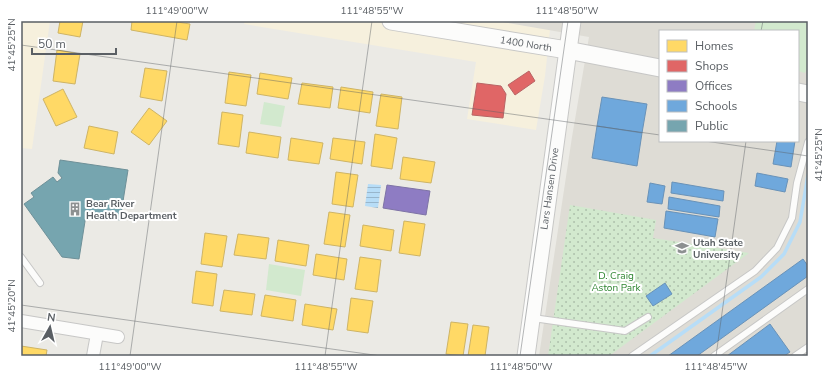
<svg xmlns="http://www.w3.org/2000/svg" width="829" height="377" font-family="'Nunito Sans',sans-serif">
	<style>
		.commercial { fill: #f6f0dd }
		.education { fill: #dedcd5; fill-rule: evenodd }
		.grass { fill: url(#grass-dots) }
		.garden { fill: #d2e9ce }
		.water { fill: url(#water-rules) }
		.homes { fill: #ffd966; stroke: #ceb465 }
		.shops { fill: #e06666; stroke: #b86465 }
		.offices { fill: #8e7cc3; stroke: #7e73a6 }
		.schools { fill: #6fa8dc; stroke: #6992b8 }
		.public { fill: #76a5af; stroke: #6e9098 }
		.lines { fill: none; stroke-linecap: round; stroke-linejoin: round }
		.stream { stroke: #b7ddf7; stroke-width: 3.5 }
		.service-casing { stroke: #c7c7c6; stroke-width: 8 }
		.minor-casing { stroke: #c7c7c6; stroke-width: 14 }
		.secondary-casing { stroke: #c7c7c6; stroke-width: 19 }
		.service { stroke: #fcfcfb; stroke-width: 6 }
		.minor { stroke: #fcfcfb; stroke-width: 12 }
		.secondary { stroke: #fcfcfb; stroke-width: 17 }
		.ticks { fill: none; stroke: #5a5f64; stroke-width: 1; stroke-opacity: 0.45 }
		.labels { text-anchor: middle; stroke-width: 4; stroke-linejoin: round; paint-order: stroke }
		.street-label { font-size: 10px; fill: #5a5f64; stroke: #fff }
		.poi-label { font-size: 10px; font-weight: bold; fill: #5a5f64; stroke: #fff; text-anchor: start }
		.park-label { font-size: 10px; fill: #2f8632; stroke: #fff }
		.neatline { fill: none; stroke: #5a5f64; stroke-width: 1.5 }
		.ticks-label { font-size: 10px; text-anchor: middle; fill: #5a5f64 }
	</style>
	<defs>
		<pattern id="grass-dots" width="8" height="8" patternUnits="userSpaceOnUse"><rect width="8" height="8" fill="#d2e9ce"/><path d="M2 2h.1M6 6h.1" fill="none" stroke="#adc0ab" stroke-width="1.8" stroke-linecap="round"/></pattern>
		<pattern id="water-rules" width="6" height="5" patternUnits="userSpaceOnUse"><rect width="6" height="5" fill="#b7ddf7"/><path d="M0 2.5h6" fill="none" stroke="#98b6cc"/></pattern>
	</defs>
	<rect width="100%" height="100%" fill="#ebeae5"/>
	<g class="commercial">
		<path d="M21 21H50L32 149 21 148Z"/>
		<path d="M245 21H551L545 76 536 130 467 119 476 62 244 24Z"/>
	</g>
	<path class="education" d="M497 21H808V356H539L572 137 589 37ZM660 31H798V141H660Z"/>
	<path class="grass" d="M570 205 656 220 653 238 749 253 609 356H548Z"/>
	<g class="garden">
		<path d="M756 21H808V66L805 73 798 71V31H754Z"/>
		<path d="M264 102 285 106 281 127 260 124Z"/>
		<path d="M269 264 305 270 301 296 266 290Z"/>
	</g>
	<path class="water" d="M368 184 381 185 378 208 365 206Z"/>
	<g class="homes">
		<path d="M60 21H83L80 37 58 33Z"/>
		<path d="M132 21H170L190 24 187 40 131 30Z"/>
		<path d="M57 50 80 54 75 84 53 81Z"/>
		<path d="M145 68 167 71 162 101 140 97Z"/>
		<path d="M229 72 251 75 246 106 225 103Z"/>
		<path d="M260 73 292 78 288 99 257 94Z"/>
		<path d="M302 83 333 87 330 108 298 104Z"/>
		<path d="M341 87 373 92 370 113 338 108Z"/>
		<path d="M63 89 77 117 56 126 43 99Z"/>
		<path d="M381 94 402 97 398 129 376 126Z"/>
		<path d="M149 108 167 121 149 145 131 132Z"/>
		<path d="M222 112 243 115 239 147 218 144Z"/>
		<path d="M89 126 118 132 114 154 84 148Z"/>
		<path d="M249 132 281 137 278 158 246 153Z"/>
		<path d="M375 134 397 138 392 169 371 166Z"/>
		<path d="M291 138 323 143 319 164 288 160Z"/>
		<path d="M333 138 365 142 362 164 330 159Z"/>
		<path d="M403 157 435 162 431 183 400 179Z"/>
		<path d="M336 172 358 175 353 207 332 204Z"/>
		<path d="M329 212 350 215 345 247 324 244Z"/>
		<path d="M404 221 425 224 420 256 399 253Z"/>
		<path d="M363 225 394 230 391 251 360 246Z"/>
		<path d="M205 233 227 236 222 267 201 264Z"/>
		<path d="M238 234 269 238 266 259 234 255Z"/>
		<path d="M278 240 309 245 306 266 275 261Z"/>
		<path d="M316 254 347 259 344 280 313 275Z"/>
		<path d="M360 257 381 260 377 292 355 289Z"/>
		<path d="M196 271 217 274 213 306 192 303Z"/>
		<path d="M224 290 255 294 252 315 220 311Z"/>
		<path d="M265 295 296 300 293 321 261 316Z"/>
		<path d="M351 298 373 301 368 333 347 330Z"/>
		<path d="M305 304 337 309 333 330 302 325Z"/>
		<path d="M451 322 468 324 463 356 446 354Z"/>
		<path d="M473 325 489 327 485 356H468Z"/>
		<path d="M21 346 47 350 46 356H21Z"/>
	</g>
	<g class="shops">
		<path d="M529 71 535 81 515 95 508 85Z"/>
		<path d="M477 83 501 86 506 94 503 118 472 115Z"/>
	</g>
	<path class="offices" d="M387 185 430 191 426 215 383 208Z"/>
	<g class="schools">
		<path d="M602 97 647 104 642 133 597 126Z"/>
		<path d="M597 126 642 133 637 166 592 158Z"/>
		<path d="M777 141H795L791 167 773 164Z"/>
		<path d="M757 173 788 179 785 192 755 186Z"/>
		<path d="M672 182 724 191 723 201 671 193Z"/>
		<path d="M650 183 665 186 662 204 647 202Z"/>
		<path d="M669 197 720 206 719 217 668 209Z"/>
		<path d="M666 211 718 219 715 237 664 228Z"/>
		<path d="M803 259 808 266V276L697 356H668Z"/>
		<path d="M665 283 672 294 653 306 646 296Z"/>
		<path d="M770 324 790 352 784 356H727Z"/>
	</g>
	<path class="public" d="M60 160 128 170 120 220 86 215 79 259 62 257 24 204 34 197 31 193 53 177 57 182 62 178 58 173Z"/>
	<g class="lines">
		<path class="stream" d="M650 356 761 277 784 254 800 222 808 175"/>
		<g class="service-casing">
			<g id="service">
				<path d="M21 257 40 283"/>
				<path d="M533 318 625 331 648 317"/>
				<path d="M632 356 755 271 777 248 792 218 797 183 808 142"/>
				<path d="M714 356 808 289"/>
				<path d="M795 356 808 347"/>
			</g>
		</g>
		<g class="minor-casing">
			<g id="minor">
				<path d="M21 321 118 337"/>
				<path d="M93 356 97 334"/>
			</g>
		</g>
		<g class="secondary-casing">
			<g id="secondary">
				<path id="s1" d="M391 21 567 50 660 68"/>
				<path d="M798 92 808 94"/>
				<path id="s2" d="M526 356 572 21"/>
			</g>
		</g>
		<use href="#service" class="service"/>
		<use href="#minor" class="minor"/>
		<use href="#secondary" class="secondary"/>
	</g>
	<path class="ticks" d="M761 31 763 21M21 45 660 135M705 141 808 156M21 305 381 356M130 356 177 21M325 356 372 21M520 356 568 21M716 356 746 141"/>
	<defs>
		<g id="building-bare" transform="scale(1.08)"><path d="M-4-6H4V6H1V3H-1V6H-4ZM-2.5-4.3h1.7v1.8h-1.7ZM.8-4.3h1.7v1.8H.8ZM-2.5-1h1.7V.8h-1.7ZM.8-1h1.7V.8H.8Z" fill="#8d9091" stroke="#fff" stroke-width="2.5" paint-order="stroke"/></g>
		<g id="university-bare" transform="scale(1.08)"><path d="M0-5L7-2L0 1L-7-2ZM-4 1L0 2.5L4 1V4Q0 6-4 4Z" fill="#8d9091" stroke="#fff" stroke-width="2.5" paint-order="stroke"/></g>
	</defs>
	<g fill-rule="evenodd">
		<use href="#building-bare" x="75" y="209"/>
		<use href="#university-bare" x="682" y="248"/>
	</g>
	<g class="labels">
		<g class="street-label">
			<text dy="4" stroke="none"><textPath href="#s1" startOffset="137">1400 North</textPath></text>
			<text dy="4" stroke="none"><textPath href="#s2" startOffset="169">Lars Hansen Drive</textPath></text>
		</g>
		<g class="poi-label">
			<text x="86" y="207">Bear River<tspan x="86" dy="12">Health Department</tspan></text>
			<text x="693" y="246">Utah State<tspan x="693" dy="12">University</tspan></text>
		</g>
		<g class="park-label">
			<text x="616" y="279">D. Craig<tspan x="616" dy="12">Aston Park</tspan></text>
		</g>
	</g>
	<rect width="829" height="377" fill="none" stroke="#ffffff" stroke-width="44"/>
	<rect x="659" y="30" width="140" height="112" fill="#ffffff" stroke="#bdbfc1"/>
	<rect x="667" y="40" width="20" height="12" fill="#ffd966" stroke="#bdbfc1"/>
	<text x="695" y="50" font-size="12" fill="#5a5f64">Homes</text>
	<rect x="667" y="60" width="20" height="12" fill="#e06666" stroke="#bdbfc1"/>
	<text x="695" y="70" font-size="12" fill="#5a5f64">Shops</text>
	<rect x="667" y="80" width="20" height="12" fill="#8e7cc3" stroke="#bdbfc1"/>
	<text x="695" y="90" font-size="12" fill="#5a5f64">Offices</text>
	<rect x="667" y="100" width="20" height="12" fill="#6fa8dc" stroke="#bdbfc1"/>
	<text x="695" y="110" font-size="12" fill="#5a5f64">Schools</text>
	<rect x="667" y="120" width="20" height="12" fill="#76a5af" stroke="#bdbfc1"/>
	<text x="695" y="130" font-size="12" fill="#5a5f64">Public</text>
	<g transform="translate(50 327) rotate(8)" stroke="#ffffff" stroke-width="3" paint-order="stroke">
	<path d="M0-3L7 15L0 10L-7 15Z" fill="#5a5f64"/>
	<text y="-6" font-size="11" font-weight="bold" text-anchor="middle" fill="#5a5f64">N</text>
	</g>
	<path d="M32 48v6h84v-6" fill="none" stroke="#5a5f64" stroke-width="2"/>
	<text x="38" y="48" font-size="12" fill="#5a5f64" stroke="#ffffff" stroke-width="3" paint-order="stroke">50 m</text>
	<rect x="22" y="22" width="785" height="333" class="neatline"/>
	<g class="ticks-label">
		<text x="177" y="14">111°49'00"W</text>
		<text x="372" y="14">111°48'55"W</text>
		<text x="567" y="14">111°48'50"W</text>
		<text transform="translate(11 45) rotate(-90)" y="4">41°45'25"N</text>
		<text transform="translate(818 155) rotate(-90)" y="4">41°45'25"N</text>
		<text transform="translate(11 306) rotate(-90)" y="4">41°45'20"N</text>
		<text x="130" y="370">111°49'00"W</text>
		<text x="326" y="370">111°48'55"W</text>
		<text x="521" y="370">111°48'50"W</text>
		<text x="716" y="370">111°48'45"W</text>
	</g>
</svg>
